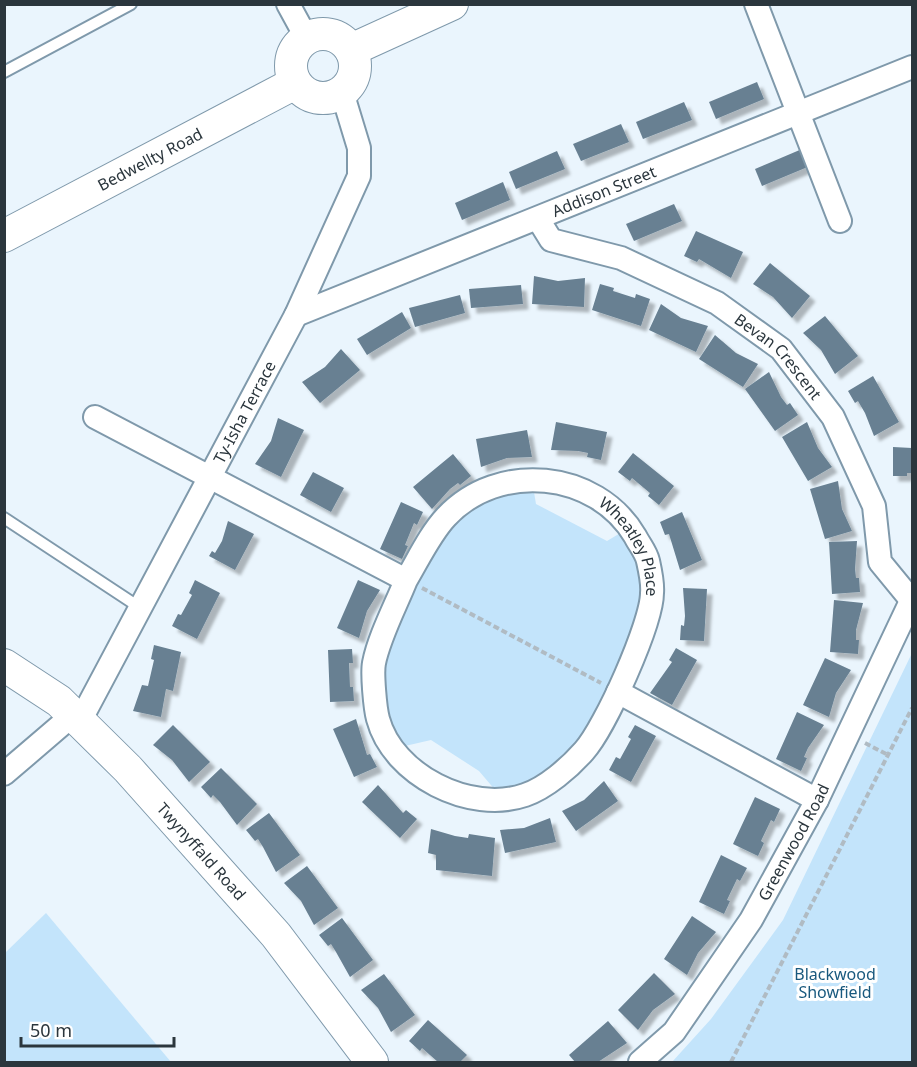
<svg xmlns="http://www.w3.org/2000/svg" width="917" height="1067" font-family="'Noto Sans',sans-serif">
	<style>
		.green { fill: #c3e4fb }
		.building { fill: #688092; filter: url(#shadow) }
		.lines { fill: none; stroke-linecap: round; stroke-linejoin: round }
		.lane-casing { stroke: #7f99ab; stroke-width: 14 }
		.street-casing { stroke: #7f99ab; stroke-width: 26 }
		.secondary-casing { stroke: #7f99ab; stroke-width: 34 }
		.path { stroke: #b0bbc3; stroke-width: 4; stroke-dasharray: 6 3; stroke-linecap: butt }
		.lane { stroke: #fff; stroke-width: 10 }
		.street { stroke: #fff; stroke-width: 22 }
		.secondary { stroke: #fff; stroke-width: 32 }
		.labels { text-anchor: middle; stroke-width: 6; stroke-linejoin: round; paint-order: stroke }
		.street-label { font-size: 16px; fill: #2b363d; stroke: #fff }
		.park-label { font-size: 16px; fill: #19597e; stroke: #fff }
	</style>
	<defs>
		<filter id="shadow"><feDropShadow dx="5.5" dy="5.5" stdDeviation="1.5" flood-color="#0004"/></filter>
	</defs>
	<rect width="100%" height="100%" fill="#eaf5fd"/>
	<g class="green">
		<path d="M533 486 536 504 607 541 622 532C635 553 644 570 645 596 646 623 584 744 563 763 543 779 520 785 496 791L479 771 431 740 405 746 389 720 381 688 384 656 413 589 452 520 474 502Z"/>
		<path d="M912 653V1062H672L711 1019 783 920Z"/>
		<path d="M46 913 171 1062H5V953Z"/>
	</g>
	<g class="building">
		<path d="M757 82 764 99 716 119 709 102Z"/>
		<path d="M684 102 692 120 643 139 636 122Z"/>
		<path d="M621 124 629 142 581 161 573 144Z"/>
		<path d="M802 149 810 166 762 186 755 169Z"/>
		<path d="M557 151 565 169 516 189 509 172Z"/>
		<path d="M503 182 510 200 462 220 455 203Z"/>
		<path d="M674 204 682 221 634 241 626 224Z"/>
		<path d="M696 231 743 252 731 278 699 259 697 262 684 256Z"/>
		<path d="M770 263 810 296 792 318 773 297 753 284Z"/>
		<path d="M534 276 558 281 585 278 584 307 532 304Z"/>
		<path d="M600 284 614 288 613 291 635 298 636 294 650 299 641 326 592 310Z"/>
		<path d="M521 285 523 304 471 308 469 289Z"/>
		<path d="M460 295 465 313 415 327 409 308Z"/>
		<path d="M661 304 681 318 708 326 696 352 649 330Z"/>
		<path d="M402 312 411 328 367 355 357 339Z"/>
		<path d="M825 316 858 356 835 374 821 350 803 333Z"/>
		<path d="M715 335 736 353 758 364 743 387 699 359Z"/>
		<path d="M341 349 360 370 320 403 302 382 325 367Z"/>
		<path d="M769 372 781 397 787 405 790 403 798 415 775 431 745 389Z"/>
		<path d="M873 376 899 422 874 436 865 413 858 401 855 403 848 391Z"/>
		<path d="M278 418 304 430 281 477 255 464 271 441Z"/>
		<path d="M556 422 607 432 601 460 587 457 588 453 578 451 551 450Z"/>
		<path d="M807 422 818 448 832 467 808 481 782 437Z"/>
		<path d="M527 430 532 457 507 458 481 467 476 439Z"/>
		<path d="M893 447 912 448V473H907V476H893Z"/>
		<path d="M633 453 674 486 659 505 648 496 650 493 632 478 630 481 618 472Z"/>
		<path d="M453 454 471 476 460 485 458 483 450 489 432 509 413 487Z"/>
		<path d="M313 472 344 488 331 512 300 495Z"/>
		<path d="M838 481 842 509 852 531 825 539 810 489Z"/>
		<path d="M401 502 423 512 417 525 414 523 405 545 408 546 402 559 380 549Z"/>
		<path d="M682 512 702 560 680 570 669 534 665 535 660 522Z"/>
		<path d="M228 521 254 534 235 570 209 556 212 551 215 553 222 541Z"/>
		<path d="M857 541 855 569 856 578H859L860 592 832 594 829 542Z"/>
		<path d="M195 580 220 593 197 639 172 626 178 614 181 615 192 595 189 593Z"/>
		<path d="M358 580 380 590 367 611 359 638 337 628Z"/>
		<path d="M683 588 707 589 704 641 680 640 681 625 684 626 685 616Z"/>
		<path d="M834 600 863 603 856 630V640H859L858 654 830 652Z"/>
		<path d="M154 645 181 652 173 691 166 689 161 717 133 711 142 685 148 686 154 660 151 659Z"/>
		<path d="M676 648 697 660 672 705 650 693 672 662 669 660Z"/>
		<path d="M352 649 353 663H349L350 687H353L354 701 330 702 328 650Z"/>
		<path d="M825 658 851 670 836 693 829 717 803 705Z"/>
		<path d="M797 712 824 725 808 748 804 757 807 758 801 771 776 759Z"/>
		<path d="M356 719 367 755 370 754 377 767 354 777 333 729Z"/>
		<path d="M173 725 210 762 189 782 172 760 153 745Z"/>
		<path d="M635 725 656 736 631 782 609 770 616 757 620 759 631 739 628 737Z"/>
		<path d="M221 768 257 804 237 825 220 802 213 795 211 798 201 787Z"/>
		<path d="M604 781 618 801 576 831 562 811 584 800Z"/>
		<path d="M378 785 403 813 406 810 417 819 400 838 362 802Z"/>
		<path d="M755 797 780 809 774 822 771 820 761 841 764 843 758 856 733 844Z"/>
		<path d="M269 813 300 855 276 872 263 847 258 839 255 841 246 830Z"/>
		<path d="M550 818 556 842 505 853 500 830 524 828Z"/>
		<path d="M431 829 455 836 468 838 469 834 495 838 492 876 436 870V855L428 853Z"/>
		<path d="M721 855 747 868 740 881 737 879 727 900 730 901 724 914 699 902Z"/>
		<path d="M307 866 338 908 314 925 301 901 284 883Z"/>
		<path d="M692 916 716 932 698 953 687 975 664 959Z"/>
		<path d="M342 918 373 960 350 977 336 952 331 944 328 946 319 935Z"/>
		<path d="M654 973 675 994 653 1010 638 1030 618 1010Z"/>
		<path d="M384 974 415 1015 391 1032 378 1008 361 990Z"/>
		<path d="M428 1020 467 1055 460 1062H438L422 1048 420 1051 409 1041Z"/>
		<path d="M608 1021 627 1043 598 1062H575L569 1055Z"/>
	</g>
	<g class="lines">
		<g class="lane-casing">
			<g id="lane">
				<path d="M4 72 131 4"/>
				<path d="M4 518 139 607"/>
			</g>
		</g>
		<g class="street-casing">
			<g id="street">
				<path d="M288 4 306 37"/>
				<path d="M756 4 840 221"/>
				<path id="s1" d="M538 219 551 240 621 258 717 303 781 349 833 417 874 506 880 562 912 601"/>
				<path id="s2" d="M296 315 912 67"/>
				<path id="s3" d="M95 417 406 580C418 560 430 534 446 517 498 461 596 470 635 536 639 544 646 552 648 561 650 570 653 583 652 593 652 623 605 728 584 751 570 767 546 788 525 795 470 814 393 775 378 719 375 708 372 673 374 663 379 637 396 605 406 580"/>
				<path d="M618 692 817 800"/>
				<path id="s4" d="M80 721 296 315 359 176V148L342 92"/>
				<path d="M4 774 74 714"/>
				<path id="s5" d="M640 1062 674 1032 751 920 817 800 912 599"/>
			</g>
		</g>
		<g class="secondary-casing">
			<g id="secondary">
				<circle cx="323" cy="66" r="32"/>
				<path d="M351 50 452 4"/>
				<path id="s6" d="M4 236 295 83"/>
				<path id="s7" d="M4 665 59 701 128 769 276 935 372 1062"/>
			</g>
		</g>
		<g class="path">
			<path d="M422 588 601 683"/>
			<path d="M865 743 888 755"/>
			<path d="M731 1062 912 708"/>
		</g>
		<use href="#lane" class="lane"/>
		<use href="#street" class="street"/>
		<use href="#secondary" class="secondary"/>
	</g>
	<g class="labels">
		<g class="street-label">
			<text dy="6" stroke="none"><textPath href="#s6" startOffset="165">Bedwellty Road</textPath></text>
			<text dy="6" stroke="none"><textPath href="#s2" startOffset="332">Addison Street</textPath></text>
			<text dy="6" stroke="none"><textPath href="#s1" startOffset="285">Bevan Crescent</textPath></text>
			<text dy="6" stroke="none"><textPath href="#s4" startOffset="350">Ty-Isha Terrace</textPath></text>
			<text dy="6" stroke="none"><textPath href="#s3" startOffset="652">Wheatley Place</textPath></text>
			<text dy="6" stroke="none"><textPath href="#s5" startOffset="270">Greenwood Road</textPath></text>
			<text dy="6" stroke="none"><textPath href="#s7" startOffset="273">Twynyffald Road</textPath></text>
		</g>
		<g class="park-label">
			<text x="835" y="980">Blackwood<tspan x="835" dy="18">Showfield</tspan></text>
		</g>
	</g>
	<rect width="917" height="1067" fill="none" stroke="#2b363d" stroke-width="12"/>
	<path d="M21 1037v9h153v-9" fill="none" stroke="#2b363d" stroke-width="3"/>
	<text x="30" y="1037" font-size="18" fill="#2b363d" stroke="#ffffff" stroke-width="4.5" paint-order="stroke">50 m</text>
</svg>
